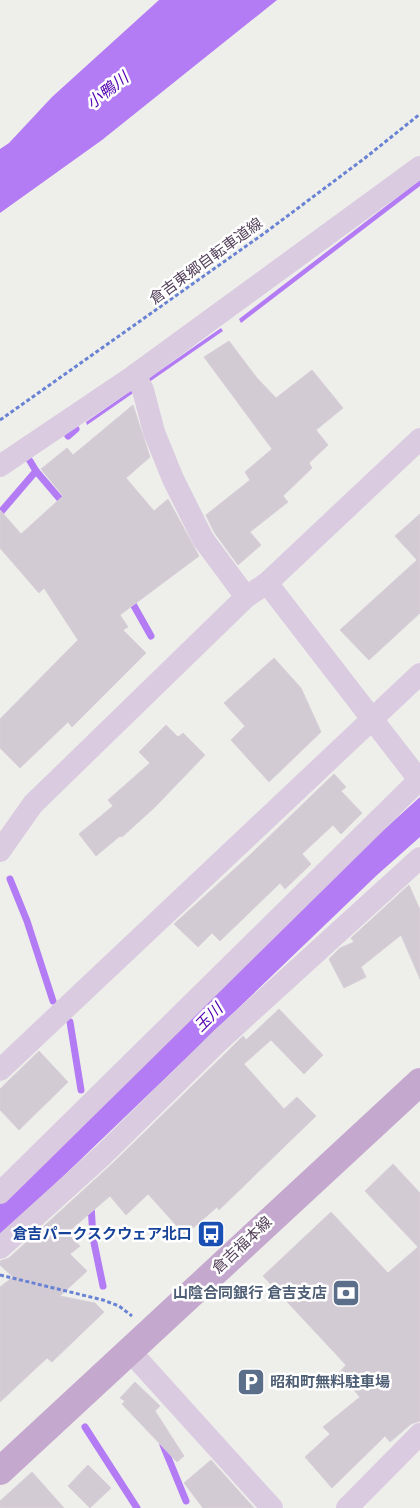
<svg xmlns="http://www.w3.org/2000/svg" width="420" height="1508" font-family="'Noto Sans','Noto Sans JP',sans-serif">
	<style>
		.water { fill: #b47cf4 }
		.lines { fill: none; stroke-linecap: round; stroke-linejoin: round }
		.stream { stroke: #b47cf4; stroke-width: 7 }
		.building { fill: #d3cbd4; stroke: #d8cfd8 }
		.path { stroke: #6982d3; stroke-width: 3; stroke-dasharray: 4 2.5; stroke-linecap: butt }
		.minor { stroke: #dacbe0; stroke-width: 22 }
		.major { stroke: #c5a8ce; stroke-width: 28 }
		.labels { text-anchor: middle; stroke-width: 5; stroke-linejoin: round; paint-order: stroke }
		.street-label { font-size: 15px; fill: #54425b; stroke: #fff }
		.transit-label { font-size: 15px; font-weight: bold; fill: #164399; stroke: #fff; text-anchor: end }
		.service-label { font-size: 15px; font-weight: bold; fill: #4e5e75; stroke: #fff; text-anchor: end }
		.water-label { font-size: 16px; font-style: italic; fill: #5200b0; stroke: #fff }
	</style>
	<rect width="100%" height="100%" fill="#eeefeb"/>
	<g class="water">
		<path d="M159 0H277L102 140 0 213V149L9 143 52 97Z"/>
		<path d="M420 180V186L241 323 239 319Z"/>
		<path d="M221 328 223 331 87 425 86 422Z"/>
		<path d="M420 797V837L377 875 0 1237V1204L367 845Z"/>
	</g>
	<g class="lines">
		<g class="stream">
			<path d="M68 436 76 429"/>
			<path d="M30 461 36 471 65 505"/>
			<path d="M0 513 36 471"/>
			<path d="M129 597 151 636"/>
			<path d="M10 879 27 921 53 1001"/>
			<path d="M70 1022 81 1090"/>
			<path d="M91 1205 93 1238 103 1286"/>
			<path d="M85 1427 137 1508"/>
			<path d="M163 1445 186 1501"/>
		</g>
	</g>
	<g class="building">
		<path d="M229 341 257 378 276 398 312 370 343 408 316 430 328 445 309 463 312 468 283 496 288 502 250 532 261 545 238 565 214 532 206 515 250 480 245 472 272 449 204 357Z"/>
		<path d="M133 405 150 457 126 478 154 511 168 499 199 556 120 615 128 627 123 630 146 653 72 727 68 722 20 768 0 748V719L78 640 44 588 39 593 0 548V510L21 534 63 496 41 469 67 448 73 455Z"/>
		<path d="M420 514V613L369 660 340 630 417 560 395 536Z"/>
		<path d="M274 658 301 688 321 732 269 782 231 740 245 726 224 703Z"/>
		<path d="M166 725 178 737 183 733 205 755 155 807 122 837 120 836 96 856 79 834 113 806 108 800 150 763 139 752Z"/>
		<path d="M334 774 346 787 341 791 362 813 341 834 333 825 302 854 311 864 285 889 280 883 220 941 212 933 198 947 174 924 251 854Z"/>
		<path d="M409 885 420 910V979L401 935 361 967 366 977 344 988 329 959 340 948 354 942 351 938Z"/>
		<path d="M279 1009 323 1055 304 1074 271 1040 244 1064 284 1109 297 1097 316 1116 219 1210 217 1207 185 1235 148 1194 126 1215 110 1196 67 1233 80 1246 70 1254 87 1271 60 1296 95 1303 104 1312 52 1362 47 1358 0 1402V1287L13 1277 0 1265V1261L9 1258 112 1164 230 1049 243 1036 246 1040Z"/>
		<path d="M39 1051 68 1082 19 1130 0 1110V1089Z"/>
		<path d="M393 1164 420 1193V1421L411 1424 390 1442 385 1436 332 1488 305 1457 330 1434 323 1427 360 1397 339 1373 346 1365 263 1276 331 1212 388 1273 418 1247 365 1191Z"/>
		<path d="M135 1382 160 1406 155 1411 184 1456 177 1462 122 1404 125 1401 120 1398Z"/>
		<path d="M211 1460 254 1508H203L184 1483Z"/>
		<path d="M88 1465 111 1488 90 1508 68 1486Z"/>
		<path d="M32 1472 64 1508H0V1501Z"/>
	</g>
	<g class="lines">
		<g class="path">
			<path d="M0 420 266 232 365 158 420 114"/>
			<path d="M0 1275 103 1300 119 1306 132 1316"/>
		</g>
		<g class="minor">
			<path d="M135 375 143 390 154 432 173 479 203 539 246 597"/>
			<path d="M0 466 135 375 420 167"/>
			<path d="M267 583 420 781"/>
			<path d="M0 851 33 804 246 597 267 583 420 439"/>
			<path d="M0 1070 420 674"/>
			<path d="M0 1193 420 779"/>
			<path d="M0 1248 103 1155 221 1039 420 858"/>
			<path d="M129 1350 272 1508"/>
			<path d="M347 1508 420 1434"/>
		</g>
		<path class="major" d="M0 1471 420 1082"/>
	</g>
	<defs>
		<g id="bus-square" transform="scale(1.4375)"><rect x="-9" y="-9" width="18" height="18" rx="4" fill="#1a4fb4" stroke="#fff"/><path d="M-5-6H5V4H4V6H2V4H-2V6H-4V4H-5ZM-3.5-4V0h7V-4ZM-3.5 1.2v1.5H-2V1.2ZM2 1.2v1.5H3.5V1.2Z" fill="#fff"/></g>
		<g id="bank-square" transform="scale(1.4375)"><rect x="-9" y="-9" width="18" height="18" rx="4" fill="#5c6f8a" stroke="#fff"/><path d="M-6-4H6V4H-6ZM0-2.3a2.3 2.3 0 1 0 0 4.6a2.3 2.3 0 1 0 0-4.6Z" fill="#fff"/></g>
		<g id="parking-square" transform="scale(1.4375)"><rect x="-9" y="-9" width="18" height="18" rx="4" fill="#5c6f8a" stroke="#fff"/><path d="M-3.5-5.5H1a3.5 3.5 0 0 1 0 7H-1V5.5H-3.5ZM-1-3.4V-.6H.8a1.4 1.4 0 0 0 0-2.8Z" fill="#fff"/></g>
	</defs>
	<g fill-rule="evenodd">
		<use href="#bus-square" x="211" y="1234"/>
		<use href="#bank-square" x="346" y="1293"/>
		<use href="#parking-square" x="251" y="1382"/>
	</g>
	<g class="labels">
		<g class="street-label">
			<text transform="translate(206 261) rotate(-36)" y="5">倉吉東郷自転車道線</text>
			<text transform="translate(242 1245) rotate(-43)" y="5">倉吉福本線</text>
		</g>
		<g class="transit-label">
			<text x="192" y="1239">倉吉パークスクウェア北口</text>
		</g>
		<g class="service-label">
			<text x="327" y="1298">山陰合同銀行 倉吉支店</text>
			<text x="270" y="1387" text-anchor="start">昭和町無料駐車場</text>
		</g>
		<g class="water-label">
			<text transform="translate(107 90) rotate(-38)" y="6">小鴨川</text>
			<text transform="translate(208 1017) rotate(-45)" y="6">玉川</text>
		</g>
	</g>
</svg>
